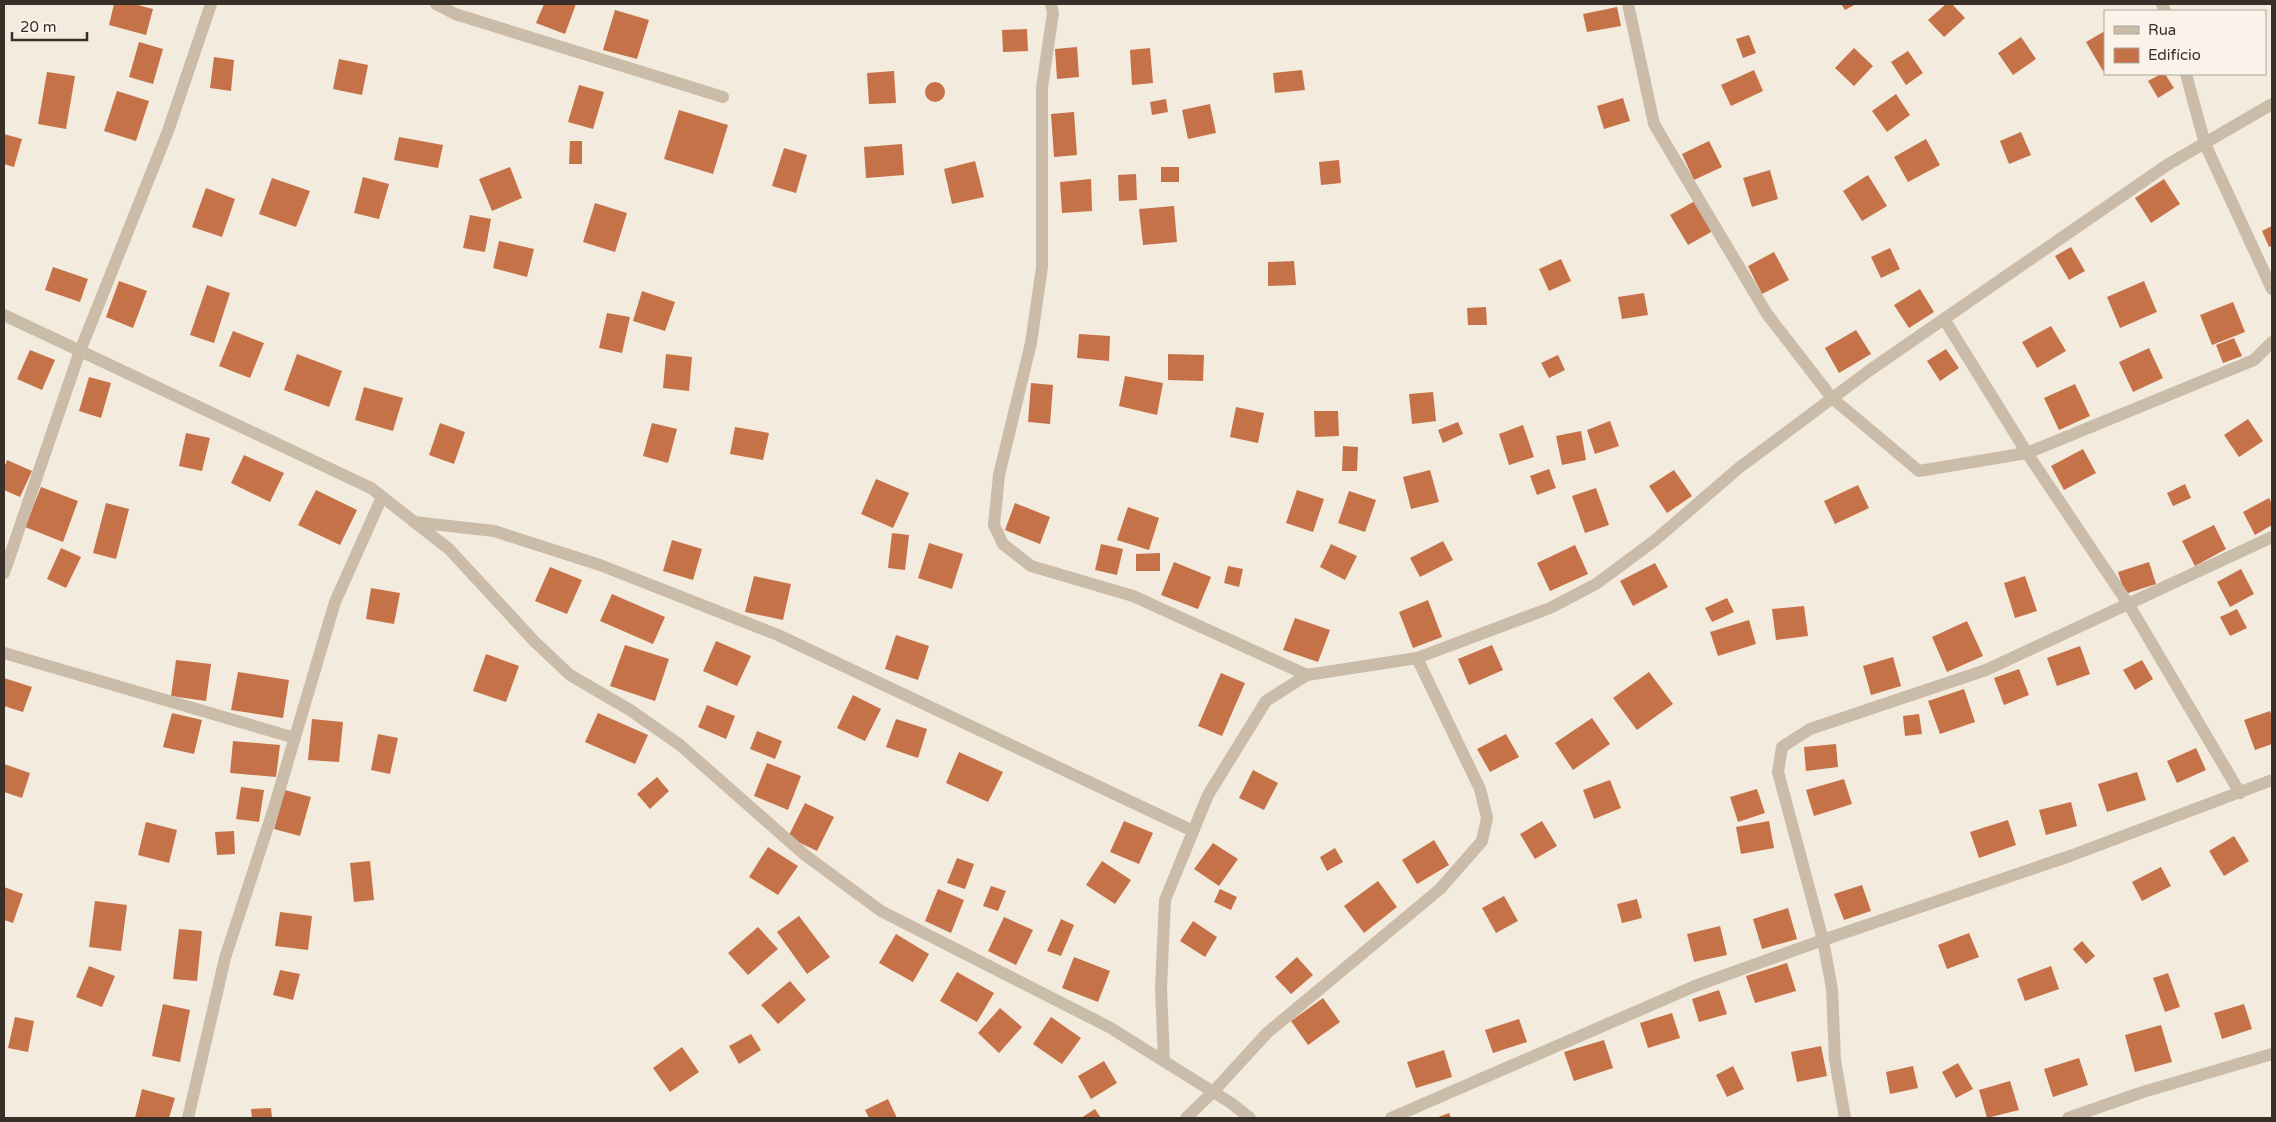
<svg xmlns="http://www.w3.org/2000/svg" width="2276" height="1122" font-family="'Varela Round',sans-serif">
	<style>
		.building { fill: #c67248 }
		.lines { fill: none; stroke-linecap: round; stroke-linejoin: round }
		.street { stroke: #cbbca9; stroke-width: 12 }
	</style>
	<rect width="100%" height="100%" fill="#f3ebde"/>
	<g class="building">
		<path d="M114 4H134L153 9 146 35 109 25Z"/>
		<path d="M544 4H576L565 34 536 23Z"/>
		<path d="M1841 4H1856L1845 10Z"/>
		<path d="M1946 4H1952L1965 18 1944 37 1928 20Z"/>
		<path d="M1617 7 1621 26 1587 32 1583 14Z"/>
		<path d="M615 10 649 20 637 59 603 50Z"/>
		<path d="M1027 29 1028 51 1003 52 1002 30Z"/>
		<path d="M2105 31V70L2103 71 2086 42Z"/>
		<path d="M1749 35 1756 53 1743 58 1736 39Z"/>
		<path d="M2021 37 2036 59 2013 75 1998 53Z"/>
		<path d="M139 42 163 49 153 84 129 77Z"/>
		<path d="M1077 47 1079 77 1057 79 1055 49Z"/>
		<path d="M1150 48 1153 83 1132 85 1130 50Z"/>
		<path d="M1854 48 1873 66 1854 86 1835 68Z"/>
		<path d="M1908 51 1923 73 1906 85 1891 62Z"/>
		<path d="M214 57 234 60 231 91 210 88Z"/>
		<path d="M339 59 368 65 362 95 333 89Z"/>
		<path d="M1302 70 1305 90 1275 93 1273 73Z"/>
		<path d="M1754 70 1763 91 1731 106 1721 85Z"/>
		<path d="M894 71 896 103 869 104 867 73Z"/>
		<path d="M47 72 75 76 66 129 38 124Z"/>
		<path d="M2161 74H2165L2174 88 2158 98 2148 81Z"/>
		<circle cx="935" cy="92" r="10"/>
		<path d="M579 85 604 92 593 129 568 122Z"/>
		<path d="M117 91 149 101 136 141 104 131Z"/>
		<path d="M1896 94 1910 115 1887 132 1872 111Z"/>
		<path d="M1623 98 1630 121 1604 129 1597 106Z"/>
		<path d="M1166 99 1168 112 1152 115 1150 102Z"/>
		<path d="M1210 104 1216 133 1188 139 1182 110Z"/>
		<path d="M679 110 728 125 713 174 664 159Z"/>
		<path d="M1074 112 1077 155 1054 157 1051 114Z"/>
		<path d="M2021 132 2031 155 2009 164 2000 141Z"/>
		<path d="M4 134 22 139 14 167 4 164Z"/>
		<path d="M399 137 443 145 438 168 394 160Z"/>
		<path d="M1926 139 1940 165 1908 182 1894 157Z"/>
		<path d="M570 141H582V164H569Z"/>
		<path d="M1709 141 1722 167 1694 180 1682 154Z"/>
		<path d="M902 144 904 175 866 178 864 147Z"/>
		<path d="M784 148 807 155 796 193 772 186Z"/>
		<path d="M1339 160 1341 183 1321 185 1319 162Z"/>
		<path d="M975 161 984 197 952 204 944 169Z"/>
		<path d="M510 167 522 198 492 211 479 179Z"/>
		<rect x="1161" y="167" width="18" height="15"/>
		<path d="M1770 170 1778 199 1752 207 1743 178Z"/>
		<path d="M1136 174 1137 200 1119 201 1118 175Z"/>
		<path d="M1868 175 1887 206 1862 221 1843 191Z"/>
		<path d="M363 177 389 184 379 219 354 213Z"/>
		<path d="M272 178 310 191 296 227 259 214Z"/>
		<path d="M1091 179 1092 211 1062 213 1060 182Z"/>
		<path d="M2164 179 2180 204 2151 223 2135 198Z"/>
		<path d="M206 188 235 199 222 237 192 227Z"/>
		<path d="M1695 201 1713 231 1688 245 1670 215Z"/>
		<path d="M595 203 627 213 615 252 583 242Z"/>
		<path d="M1174 206 1177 242 1143 245 1139 209Z"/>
		<path d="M470 215 491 219 485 252 463 248Z"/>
		<path d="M2272 226V246L2269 247 2262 231Z"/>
		<path d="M499 241 534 249 527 277 493 268Z"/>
		<path d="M2071 247 2085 271 2069 280 2055 256Z"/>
		<path d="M1890 248 1900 269 1881 278 1871 257Z"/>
		<path d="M1774 252 1789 280 1762 294 1748 266Z"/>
		<path d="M1561 259 1571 281 1549 291 1539 269Z"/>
		<path d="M1294 261 1296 285 1268 286V262Z"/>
		<path d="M53 267 88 279 80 302 45 290Z"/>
		<path d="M119 281 147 291 133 328 106 317Z"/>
		<path d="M2144 281 2157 312 2120 328 2107 297Z"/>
		<path d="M207 285 230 293 214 343 190 335Z"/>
		<path d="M1920 289 1934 312 1909 328 1894 305Z"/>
		<path d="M642 291 675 302 665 331 633 321Z"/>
		<path d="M1644 293 1648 315 1622 319 1618 297Z"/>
		<path d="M2233 302 2245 332 2212 345 2200 315Z"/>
		<path d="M1486 307 1487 325H1468L1467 308Z"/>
		<path d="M607 313 630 317 622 353 599 348Z"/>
		<path d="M2051 326 2066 351 2037 368 2022 342Z"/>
		<path d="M1856 330 1871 354 1839 373 1825 348Z"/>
		<path d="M233 331 264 343 250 378 219 366Z"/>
		<path d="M1079 334 1110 336 1109 361 1077 358Z"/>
		<path d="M2234 338 2242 356 2223 363 2216 345Z"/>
		<path d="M2149 348 2163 378 2133 392 2119 362Z"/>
		<path d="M1946 349 1959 368 1940 381 1927 361Z"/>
		<path d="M30 350 55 360 42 390 17 379Z"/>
		<path d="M297 354 342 371 329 407 284 390Z"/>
		<path d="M666 354 692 357 689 391 663 388Z"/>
		<path d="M1168 354 1204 355 1203 381 1168 380Z"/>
		<path d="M1558 355 1565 370 1549 378 1541 363Z"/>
		<path d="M1125 376 1163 383 1157 415 1119 406Z"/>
		<path d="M89 377 111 383 101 418 79 411Z"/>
		<path d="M1031 383 1053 385 1050 424 1028 422Z"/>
		<path d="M2075 384 2090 416 2059 430 2044 398Z"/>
		<path d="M364 387 403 398 393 431 355 420Z"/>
		<path d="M1433 392 1436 421 1412 424 1409 394Z"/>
		<path d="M1236 407 1264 413 1258 443 1230 437Z"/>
		<path d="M1314 411H1338L1339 436 1315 437Z"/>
		<path d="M2248 419 2263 441 2239 457 2224 435Z"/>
		<path d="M1610 421 1619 446 1595 454 1587 430Z"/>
		<path d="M1458 422 1463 434 1443 443 1438 430Z"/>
		<path d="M440 423 465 432 454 464 429 455Z"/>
		<path d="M652 423 677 429 668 463 643 456Z"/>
		<path d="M1523 425 1534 457 1509 465 1499 434Z"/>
		<path d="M735 427 769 433 763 460 730 454Z"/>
		<path d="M1581 431 1586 460 1562 465 1556 436Z"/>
		<path d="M186 433 210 438 202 471 179 466Z"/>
		<path d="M1343 446 1358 447 1357 471H1342Z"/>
		<path d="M2083 449 2096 473 2064 490 2051 466Z"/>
		<path d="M244 455 284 473 270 502 231 483Z"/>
		<path d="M7 460 32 471 20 497 4 490V468Z"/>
		<path d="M1549 469 1556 488 1537 495 1530 476Z"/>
		<path d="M1430 470 1439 502 1411 509 1403 477Z"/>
		<path d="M1674 470 1692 496 1667 513 1649 486Z"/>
		<path d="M876 479 909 493 893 528 861 514Z"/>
		<path d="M2185 484 2191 498 2173 506 2167 493Z"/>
		<path d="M1858 485 1869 508 1835 524 1824 501Z"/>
		<path d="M41 487 78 501 63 542 25 527Z"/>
		<path d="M1596 488 1609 525 1585 533 1572 496Z"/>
		<path d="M316 490 357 510 340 545 298 525Z"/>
		<path d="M1297 490 1324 499 1313 532 1286 523Z"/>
		<path d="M1349 491 1376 500 1365 532 1338 523Z"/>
		<path d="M2269 498 2272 504V525L2255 535 2243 512Z"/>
		<path d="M106 503 129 509 116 559 93 553Z"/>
		<path d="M1015 503 1050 517 1040 544 1005 530Z"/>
		<path d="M1128 507 1159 518 1149 550 1117 540Z"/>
		<path d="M2214 525 2226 549 2195 566 2182 541Z"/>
		<path d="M892 533 909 535 905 570 888 568Z"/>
		<path d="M672 540 702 549 693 580 663 571Z"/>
		<path d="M1443 541 1453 560 1420 577 1410 558Z"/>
		<path d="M929 543 963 554 952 589 918 578Z"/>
		<path d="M1101 544 1123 549 1117 575 1095 570Z"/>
		<path d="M1331 544 1357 556 1345 580 1320 567Z"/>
		<path d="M1575 545 1588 574 1550 591 1537 563Z"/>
		<path d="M61 548 81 557 66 588 47 579Z"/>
		<path d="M1160 553V571H1136V554Z"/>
		<path d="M1174 562 1211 577 1198 609 1161 595Z"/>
		<path d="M2149 562 2156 584 2125 594 2118 572Z"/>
		<path d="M1655 563 1668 587 1633 606 1620 581Z"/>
		<path d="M1228 566 1243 569 1239 587 1224 583Z"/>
		<path d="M550 567 582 580 567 614 535 601Z"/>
		<path d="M2241 569 2254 594 2230 607 2217 582Z"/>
		<path d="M754 576 791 584 783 620 745 612Z"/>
		<path d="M2025 576 2037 611 2015 618 2004 583Z"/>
		<path d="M371 588 400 593 394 624 366 619Z"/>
		<path d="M612 594 665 617 653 644 600 621Z"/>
		<path d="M1727 598 1734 612 1712 622 1705 608Z"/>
		<path d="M1428 600 1442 637 1413 648 1399 612Z"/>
		<path d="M1804 606 1808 636 1776 640 1772 609Z"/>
		<path d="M2237 609 2247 628 2230 636 2220 617Z"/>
		<path d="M1295 618 1330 630 1318 662 1283 650Z"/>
		<path d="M1749 620 1756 644 1718 656 1710 632Z"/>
		<path d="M1967 621 1983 656 1947 672 1932 637Z"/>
		<path d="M896 635 929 646 918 680 885 669Z"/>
		<path d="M716 641 751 656 737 686 703 671Z"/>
		<path d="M625 645 669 659 655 701 610 686Z"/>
		<path d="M1492 645 1503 670 1469 685 1458 659Z"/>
		<path d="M2080 646 2090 674 2057 686 2047 658Z"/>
		<path d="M486 654 519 666 506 702 473 691Z"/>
		<path d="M1893 657 1901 686 1871 695 1863 666Z"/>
		<path d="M176 660 211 664 206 701 171 696Z"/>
		<path d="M2142 660 2153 679 2135 690 2123 670Z"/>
		<path d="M2019 669 2029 695 2004 705 1994 678Z"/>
		<path d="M238 672 289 680 283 718 231 710Z"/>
		<path d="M1649 672 1673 704 1637 730 1613 698Z"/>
		<path d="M1221 673 1245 683 1222 736 1198 726Z"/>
		<path d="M4 678 32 687 23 712 4 706Z"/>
		<path d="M1964 689 1975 722 1940 734 1928 701Z"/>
		<path d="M853 695 881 709 865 741 837 728Z"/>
		<path d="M707 705 735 716 726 739 698 727Z"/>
		<path d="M2270 711 2272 717V744L2255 750 2244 720Z"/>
		<path d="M172 713 202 720 194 754 163 747Z"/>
		<path d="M598 713 648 735 635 764 585 742Z"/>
		<path d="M1919 714 1922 734 1905 736 1903 716Z"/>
		<path d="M1592 718 1610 744 1573 770 1555 743Z"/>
		<path d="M312 719 343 722 339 762 308 760Z"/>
		<path d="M896 719 927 729 918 758 886 747Z"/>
		<path d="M757 731 782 741 775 759 750 749Z"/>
		<path d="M378 734 398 738 390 774 371 770Z"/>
		<path d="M1506 734 1519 757 1490 772 1477 749Z"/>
		<path d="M233 741 280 745 276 777 230 773Z"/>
		<path d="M1836 744 1838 767 1806 771 1804 747Z"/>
		<path d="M2196 748 2206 770 2177 783 2167 761Z"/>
		<path d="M959 752 1003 772 988 802 946 783Z"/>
		<path d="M767 763 801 776 788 810 754 796Z"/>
		<path d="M4 764 30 773 22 798 4 792Z"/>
		<path d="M1253 770 1278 783 1264 810 1239 798Z"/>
		<path d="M2137 772 2146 800 2107 812 2098 784Z"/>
		<path d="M657 777 669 791 650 809 637 794Z"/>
		<path d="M1844 779 1852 804 1814 816 1806 790Z"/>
		<path d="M1610 780 1621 808 1594 819 1583 790Z"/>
		<path d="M241 787 264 790 259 822 236 819Z"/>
		<path d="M1757 789 1765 813 1738 822 1730 797Z"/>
		<path d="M285 790 311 797 300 836 274 829Z"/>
		<path d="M2071 802 2077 826 2046 835 2039 810Z"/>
		<path d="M805 803 834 817 817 851 788 837Z"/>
		<path d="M2008 820 2016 845 1979 858 1970 832Z"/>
		<path d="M1124 821 1153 833 1139 864 1110 852Z"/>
		<path d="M1542 821 1557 846 1535 859 1520 834Z"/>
		<path d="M1769 821 1774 848 1741 854 1736 827Z"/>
		<path d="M146 822 177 830 169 863 138 855Z"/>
		<path d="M234 831 235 854 217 855 215 832Z"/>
		<path d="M2234 836 2249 861 2224 876 2209 851Z"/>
		<path d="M1434 840 1449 865 1417 884 1402 860Z"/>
		<path d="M1213 843 1238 859 1219 886 1194 869Z"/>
		<path d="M768 847 798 866 778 895 749 877Z"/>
		<path d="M1335 848 1343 862 1327 871 1320 857Z"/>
		<path d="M957 858 974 864 965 889 947 883Z"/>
		<path d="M370 861 374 900 354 902 350 863Z"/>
		<path d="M1102 861 1131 880 1115 904 1086 885Z"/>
		<path d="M2161 867 2171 886 2142 901 2132 882Z"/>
		<path d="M1378 881 1397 907 1364 933 1344 906Z"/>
		<path d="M1862 885 1871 911 1844 920 1834 894Z"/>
		<path d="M991 886 1006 891 998 911 983 906Z"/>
		<path d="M4 887 23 894 13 923 4 920Z"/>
		<path d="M938 889 964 900 951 933 925 921Z"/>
		<path d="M1220 889 1237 897 1231 910 1214 902Z"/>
		<path d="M1504 896 1518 921 1496 933 1482 908Z"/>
		<path d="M1637 899 1642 918 1622 923 1617 904Z"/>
		<path d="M95 901 127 905 121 951 89 947Z"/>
		<path d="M1788 908 1797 939 1762 949 1753 919Z"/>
		<path d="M280 912 312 916 308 950 275 946Z"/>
		<path d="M799 916 830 957 807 974 777 932Z"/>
		<path d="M1004 917 1033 930 1016 965 988 951Z"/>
		<path d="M1061 919 1074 925 1061 956 1047 951Z"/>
		<path d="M1193 921 1217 937 1205 957 1180 941Z"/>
		<path d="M1720 926 1727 955 1694 962 1687 934Z"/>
		<path d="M758 927 778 949 748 975 728 953Z"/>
		<path d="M179 929 202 931 197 981 173 979Z"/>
		<path d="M1969 933 1979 957 1947 969 1938 945Z"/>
		<path d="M896 934 929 954 913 982 879 963Z"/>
		<path d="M2082 941 2095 956 2086 964 2073 949Z"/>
		<path d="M1074 957 1110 971 1098 1002 1062 988Z"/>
		<path d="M1297 957 1313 975 1291 994 1275 977Z"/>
		<path d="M1787 963 1796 991 1755 1003 1746 976Z"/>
		<path d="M89 966 115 976 102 1007 76 997Z"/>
		<path d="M2051 966 2059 989 2025 1001 2017 979Z"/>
		<path d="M280 970 300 974 293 1000 273 995Z"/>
		<path d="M957 972 994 993 977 1022 940 1001Z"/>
		<path d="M2168 973 2180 1007 2165 1012 2153 978Z"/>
		<path d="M790 981 806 1000 778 1024 761 1005Z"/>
		<path d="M1719 990 1727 1014 1699 1022 1692 999Z"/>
		<path d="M1323 998 1340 1022 1308 1045 1291 1021Z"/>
		<path d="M163 1004 190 1010 180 1062 152 1056Z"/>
		<path d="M2244 1004 2252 1029 2222 1039 2214 1013Z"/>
		<path d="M1000 1008 1022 1027 999 1053 978 1033Z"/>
		<path d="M1672 1013 1680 1038 1648 1048 1640 1023Z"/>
		<path d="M15 1017 34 1021 28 1052 8 1048Z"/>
		<path d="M1051 1017 1081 1038 1062 1064 1033 1044Z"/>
		<path d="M1519 1019 1527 1042 1493 1053 1485 1030Z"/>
		<path d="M2161 1025 2172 1062 2135 1072 2125 1035Z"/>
		<path d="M751 1034 761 1050 739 1064 729 1046Z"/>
		<path d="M1604 1040 1613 1068 1574 1081 1564 1052Z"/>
		<path d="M1821 1046 1827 1076 1797 1082 1791 1052Z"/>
		<path d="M682 1047 699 1072 670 1092 653 1068Z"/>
		<path d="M1444 1050 1452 1077 1416 1088 1407 1062Z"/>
		<path d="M2079 1058 2088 1085 2053 1097 2044 1069Z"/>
		<path d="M1104 1061 1117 1083 1091 1099 1078 1076Z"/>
		<path d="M1958 1063 1973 1089 1956 1098 1942 1072Z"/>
		<path d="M1733 1066 1744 1089 1727 1097 1716 1075Z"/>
		<path d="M1913 1066 1918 1088 1890 1094 1886 1072Z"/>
		<path d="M2010 1081 2019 1110 1987 1118 1979 1090Z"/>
		<path d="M142 1089 175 1098 169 1118H135Z"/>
		<path d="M888 1099 897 1118H869L865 1110Z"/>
		<path d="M271 1108 272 1118H252L251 1109Z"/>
		<path d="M1095 1109 1101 1118H1081Z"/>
		<path d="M1449 1113 1451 1118H1436Z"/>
	</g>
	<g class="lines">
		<g class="street">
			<path d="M436 4 455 14 723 97"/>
			<path d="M1051 4 1053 13 1042 87V267L1031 343 999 475 994 525 1003 544 1031 566 1133 596 1307 675"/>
			<path d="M1628 4 1654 124 1767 314 1832 398 1919 471 2027 453 2254 360 2272 342"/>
			<path d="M2162 4 2165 11"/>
			<path d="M2186 74 2205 144 2272 289"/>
			<path d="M4 315 371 488 449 549 534 641 570 675 630 710 680 745 805 855 881 911 1109 1027 1231 1103 1250 1118"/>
			<path d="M1944 319 2027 453 2129 605 2240 793"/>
			<path d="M414 522 494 531 600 565 778 635 1193 831"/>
			<path d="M4 573 80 351 168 131 211 4"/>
			<path d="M4 653 295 738"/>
			<path d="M1164 1061 1161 988 1165 900 1208 795 1266 701 1307 675 1417 658 1550 608 1596 584 1654 541 1740 467 1870 370 2167 165 2272 104"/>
			<path d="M188 1118 225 958 274 808 335 602 382 497"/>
			<path d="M1186 1118 1213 1092 1267 1033 1440 889 1482 841 1487 818 1480 789 1417 658"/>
			<path d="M1391 1118 1695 986 1823 940 2070 856 2272 780"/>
			<path d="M1845 1118 1835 1060 1832 989 1823 940 1778 772 1782 747 1810 729 1986 670 2272 537"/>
			<path d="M2068 1118 2143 1092 2272 1054"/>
		</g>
	</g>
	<rect width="2276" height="1122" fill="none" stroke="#382f29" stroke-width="10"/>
	<rect x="2104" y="10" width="162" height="65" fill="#faf4ea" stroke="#aca59d"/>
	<rect x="2114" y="26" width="25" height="8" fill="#cbbca9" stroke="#aca59d"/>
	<text x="2148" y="35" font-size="15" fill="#382f29">Rua</text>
	<rect x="2114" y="48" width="25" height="15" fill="#c67248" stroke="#aca59d"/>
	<text x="2148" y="60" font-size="15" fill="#382f29">Edifício</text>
	<path d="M12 32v8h75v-8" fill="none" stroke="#382f29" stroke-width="2.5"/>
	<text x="20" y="32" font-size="15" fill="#382f29" stroke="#faf4ea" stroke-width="4" paint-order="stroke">20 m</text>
</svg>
